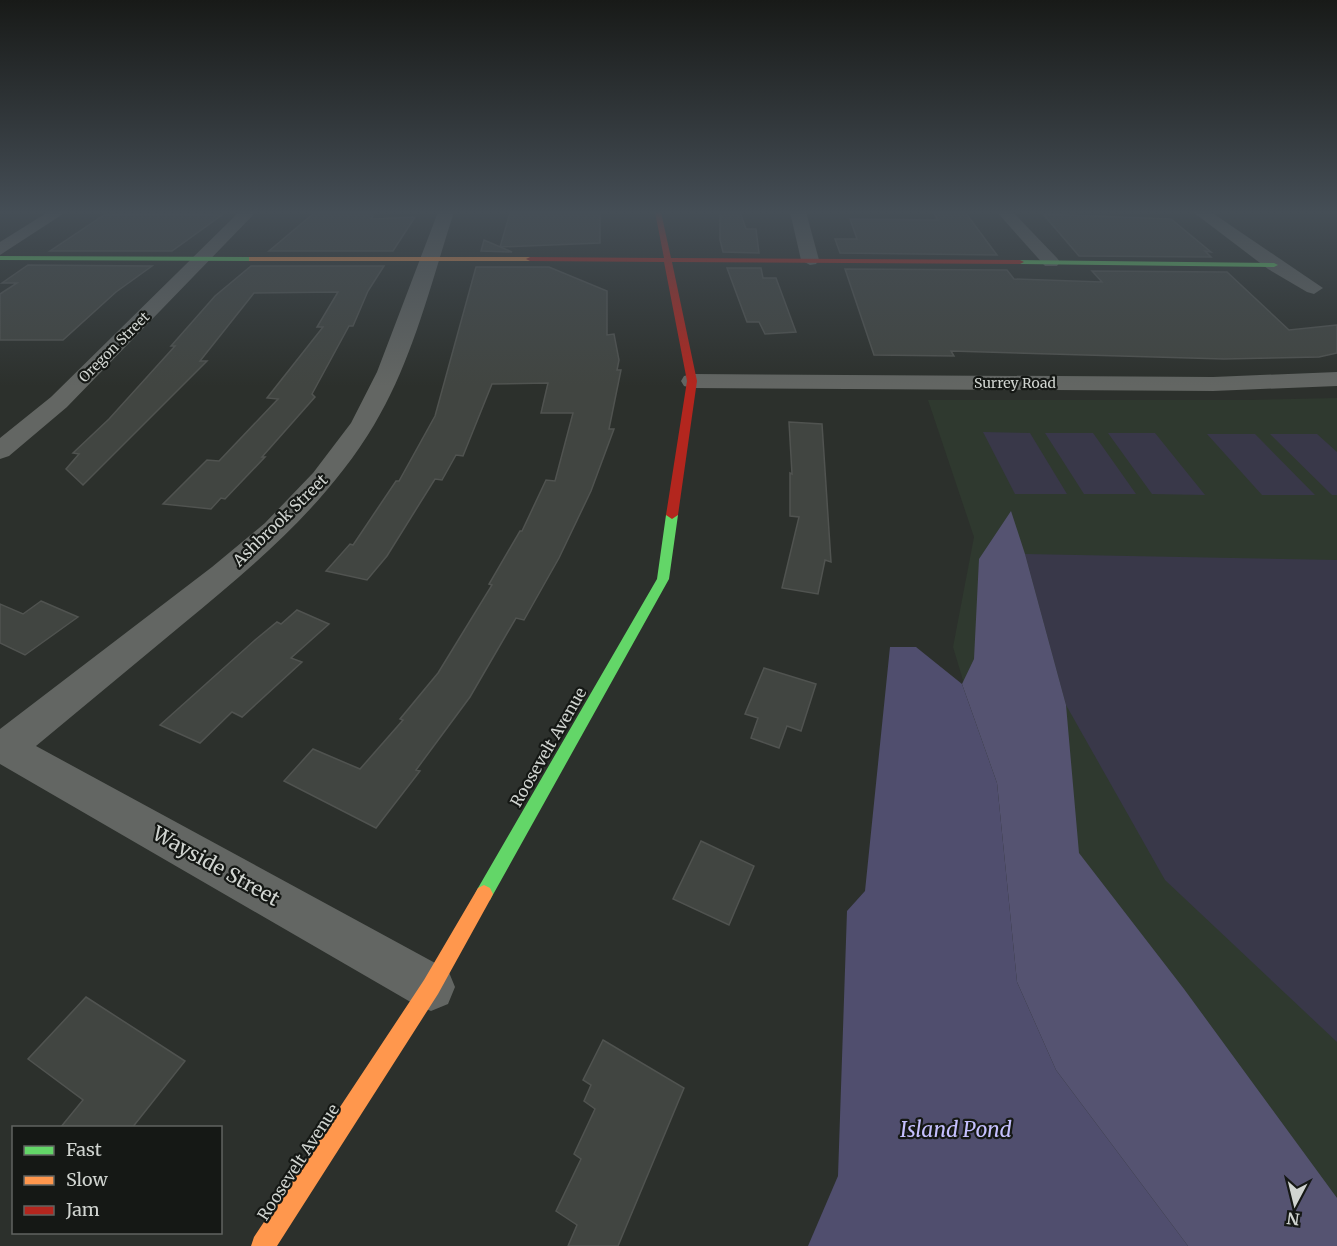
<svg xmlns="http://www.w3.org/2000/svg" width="1337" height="1246" font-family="Merriweather,serif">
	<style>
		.built { fill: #2f392f }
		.green { fill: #393849 }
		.forest { fill: #555371 }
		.water { fill: #504e6e }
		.building { fill: #414541; stroke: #505350; stroke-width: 1.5 }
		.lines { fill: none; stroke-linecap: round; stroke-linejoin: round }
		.street { fill: #636663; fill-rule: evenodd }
		.fast { fill: #63d668; fill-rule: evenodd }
		.slow { fill: #ff974d; fill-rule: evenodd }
		.jam { fill: #b3261e; fill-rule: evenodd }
		.labels { text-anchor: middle; stroke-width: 4.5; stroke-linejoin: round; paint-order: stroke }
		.far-street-label { font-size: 14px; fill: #d0d4d0; stroke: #151815 }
		.street-label { font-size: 16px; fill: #d0d4d0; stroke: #151815 }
		.near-street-label { font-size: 20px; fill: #d0d4d0; stroke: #151815 }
		.near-water-label { font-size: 21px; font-style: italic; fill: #c5c0fe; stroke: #151815 }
	</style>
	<rect width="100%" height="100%" fill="#2c302c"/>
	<path class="built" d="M1337 398V1246H1188L997 783 978 730 953 647 974 537 928 400H1248Z"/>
	<g class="green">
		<path d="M983 432 1030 433 1067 494H1015Z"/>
		<path d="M1045 433H1093L1136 494H1084Z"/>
		<path d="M1108 433H1155L1205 495 1152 494Z"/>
		<path d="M1207 434H1255L1315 495H1262Z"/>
		<path d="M1270 434H1317L1337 452V495H1332Z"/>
		<path d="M1025 554 1337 560V1042L1165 880 1066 705Z"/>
	</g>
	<path class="forest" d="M1011 511 1025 554 1066 705 1079 853 1184 989 1337 1198V1246H1188L1056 1070 1017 982 997 783 962 684 974 659 979 559Z"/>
	<path class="water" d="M890 647H916L962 684 997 783 1017 982 1056 1070 1188 1246H808L838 1176 847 911 865 891Z"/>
	<g class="building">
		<path d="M600 212V243L500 247 510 213Z"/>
		<path d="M720 212H740L746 229H756L759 253 723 252 720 240Z"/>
		<path d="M933 212H965L997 255 840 253 835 239H857L850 219 938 220Z"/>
		<path d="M314 213H374L371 219 415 217 393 251H269Z"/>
		<path d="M154 214 222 215 172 251H50L104 215Z"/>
		<path d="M1043 214 1171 219 1211 252 1205 251 1211 257 1079 256Z"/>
		<path d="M484 240 512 252 481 251Z"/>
		<path d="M28 265 152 266 116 292 63 340H0V294L17 283H2Z"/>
		<path d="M251 266H384L368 291 353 326H349L312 394 315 397 262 457H265L225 499 221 498 211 509 163 504 207 460 219 461 278 399 267 398 323 327H317L338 292 254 293 200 361H207L83 485 66 469 79 454 73 453 109 419 175 346H171L215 296Z"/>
		<path d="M476 267H549L607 291V335L614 334 619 360 617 370H621L609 429H614L591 491 559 558 524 620 516 618 470 697 416 770 420 771 376 828 284 781 313 749 360 769 403 720 400 719 438 673 492 585 489 584 520 531H522L546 480 555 481 573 413H541L548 383 492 384 463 456 456 455 442 480 435 479 387 556 367 580 326 571 350 544 353 545 396 481H399L435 416Z"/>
		<path d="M727 268H761L763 278H776L796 332 765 334 759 322H747Z"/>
		<path d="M845 269 1007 270 1014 279 1102 282 1092 271 1227 272 1289 330 1337 325V353L1319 357 1224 359 951 351 954 356 874 355Z"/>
		<path d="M789 422 822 424 831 562 825 560 818 594 782 588 799 517 790 516V473L792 474Z"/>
		<path d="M41 601 78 617 25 655 0 643V604L23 614Z"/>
		<path d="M297 610 329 624 291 658 302 662 242 717 232 712 200 743 160 725 255 640 277 622 281 624Z"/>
		<path d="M764 668 816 684 801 731 787 726 779 748 751 738 758 718 745 714Z"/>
		<path d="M701 841 754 866 729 925 673 899Z"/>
		<path d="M86 997 185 1061 132 1128H60L83 1100 28 1059Z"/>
		<path d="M603 1040 684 1088 618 1246H568L577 1225 556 1211 581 1159 574 1154 595 1109 584 1101 591 1085 583 1080Z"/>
	</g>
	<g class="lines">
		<g class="street">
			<path d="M48 212H66L0 255V242Z"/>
			<path d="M239 212H256L67 407 9 456 0 459V438L51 397Z"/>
			<path d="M438 212H454C431 283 413 360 374 425 326 505 255 565 183 624 134 665 85 705 36 746L448 970 455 987 448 1004 431 1011 414 1004 0 764V729L212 567 265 523 313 473 351 423 377 372Z"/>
			<path d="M790 212H806L819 260 816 264 810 265 801 260Z"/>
			<path d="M997 212H1013L1057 258 1060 262 1057 266H1045Z"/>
			<path d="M1193 212H1211L1323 288 1314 294 1307 292 1268 269Z"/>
			<path d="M1337 372V386L1213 391 692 388 684 386 681 381 684 376 692 374 1213 377Z"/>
		</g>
		<g class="fast">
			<path d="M0 256 252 257 256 259 252 261 0 260Z"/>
			<path d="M1017 260 1274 263 1278 265 1274 267 1020 264H1017Z"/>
			<path d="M672 511 678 515 669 579 490 900 484 903 478 900 475 894 478 888 657 579 666 515Z"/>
		</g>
		<g class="slow">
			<path d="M252 257H530L534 259 530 261H249V257Z"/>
			<path d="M484 885 490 888 493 894 490 900 438 994 277 1246H251L254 1237 424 980 478 888Z"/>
		</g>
		<path class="jam" d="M655 212H661L671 258 1020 260 1024 262 1020 264 672 262 697 381 678 515 672 519 666 515 687 381 664 262 530 261 526 259 530 257 664 258Z"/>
	</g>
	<linearGradient id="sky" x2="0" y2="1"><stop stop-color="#181a18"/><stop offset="0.55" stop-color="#454e56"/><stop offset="1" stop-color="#454e56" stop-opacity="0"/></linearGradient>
	<rect width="1337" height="386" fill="url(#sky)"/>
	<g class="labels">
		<g class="far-street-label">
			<text transform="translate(114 347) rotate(-45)" y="5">Oregon Street</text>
			<text x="1015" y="388">Surrey Road</text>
		</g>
		<g class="street-label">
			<text transform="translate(280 520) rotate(-44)" y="6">Ashbrook Street</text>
			<text transform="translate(548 747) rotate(-60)" y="6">Roosevelt Avenue</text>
			<text transform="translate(298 1162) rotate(-57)" y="6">Roosevelt Avenue</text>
		</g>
		<g class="near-street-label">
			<text transform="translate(216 866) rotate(29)" y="7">Wayside Street</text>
		</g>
		<g class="near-water-label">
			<text x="956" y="1137">Island Pond</text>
		</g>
	</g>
	<rect x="12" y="1126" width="210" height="108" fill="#151815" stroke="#606360" stroke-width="1.5"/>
	<rect x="24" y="1146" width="30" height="9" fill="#63d668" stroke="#606360" stroke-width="1.5"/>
	<text x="66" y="1156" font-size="18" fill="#d0d4d0">Fast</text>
	<rect x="24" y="1176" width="30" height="9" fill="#ff974d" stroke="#606360" stroke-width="1.5"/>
	<text x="66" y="1186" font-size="18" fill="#d0d4d0">Slow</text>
	<rect x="24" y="1206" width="30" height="9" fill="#b3261e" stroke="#606360" stroke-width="1.5"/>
	<text x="66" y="1216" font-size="18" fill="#d0d4d0">Jam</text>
	<g transform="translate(1295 1204) rotate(187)" stroke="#151815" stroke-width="4.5" paint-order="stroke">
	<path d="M0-4.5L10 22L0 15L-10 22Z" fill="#d0d4d0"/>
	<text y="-9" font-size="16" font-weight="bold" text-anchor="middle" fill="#d0d4d0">N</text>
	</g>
</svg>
